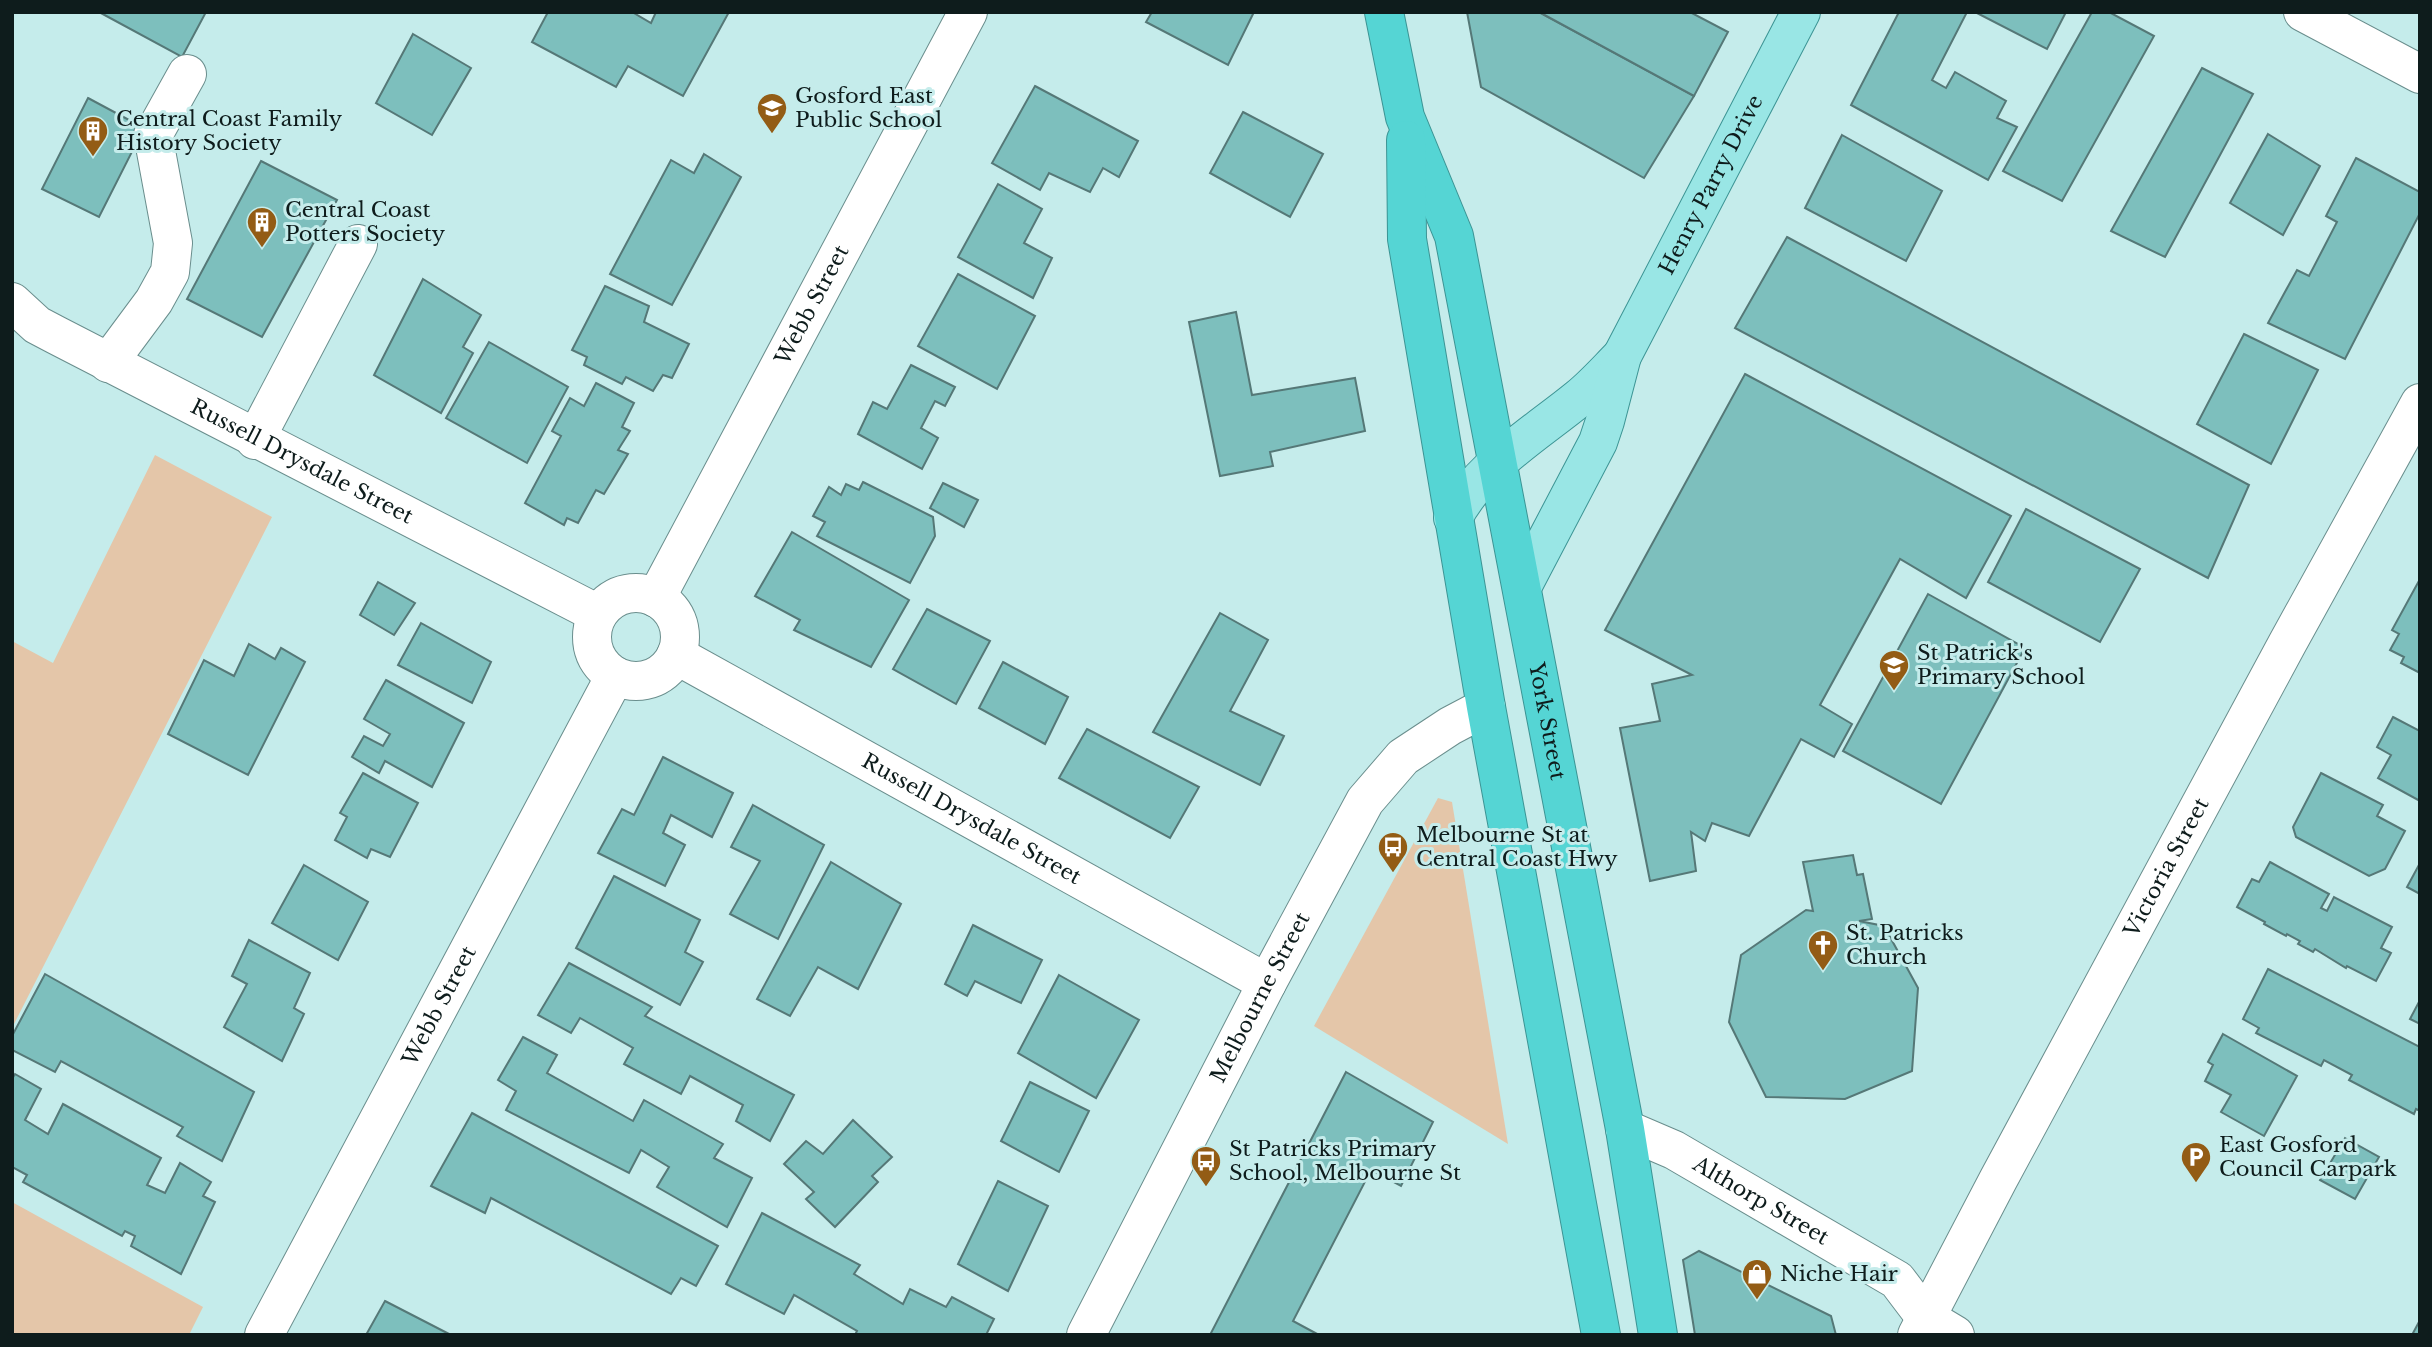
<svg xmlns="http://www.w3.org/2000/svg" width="2432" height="1347" font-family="'Libre Baskerville',serif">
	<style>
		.green { fill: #e4c6a9 }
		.building { fill: #7dbfbd; stroke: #557877; stroke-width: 2 }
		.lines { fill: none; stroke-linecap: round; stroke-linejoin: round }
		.minor-casing { stroke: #6a8e8d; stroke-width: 40 }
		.major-casing { stroke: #3c9494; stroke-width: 40 }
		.highway-casing { stroke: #3c9494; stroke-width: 40 }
		.minor { stroke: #fff; stroke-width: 38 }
		.major { stroke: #99e6e5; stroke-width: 38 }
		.highway { stroke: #55d5d4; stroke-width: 38 }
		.labels { text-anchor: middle; stroke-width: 6; stroke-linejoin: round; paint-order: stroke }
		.poi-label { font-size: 21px; fill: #0e1c1c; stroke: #c5eceb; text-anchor: start }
		.street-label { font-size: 21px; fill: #0e1c1c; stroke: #c5eceb }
	</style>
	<rect width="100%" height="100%" fill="#c5eceb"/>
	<g class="green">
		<path d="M155 455 272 517 12 1028V641L53 663Z"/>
		<path d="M1438 798 1452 802 1508 1144 1314 1026Z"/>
		<path d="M12 1202 203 1307 189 1335H12Z"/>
	</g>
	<g class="building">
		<path d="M99 12H206L182 57Z"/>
		<path d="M548 12H632L651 23 656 12H729L683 96 628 66 616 87 532 42Z"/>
		<path d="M1152 12H1254L1228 65 1146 22Z"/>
		<path d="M1467 12H1539L1694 96 1644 178 1481 87Z"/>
		<path d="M1539 12H1690L1728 32 1694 96Z"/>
		<path d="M1899 12H1967L1932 80 1946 88 1955 72 2006 101 1997 118 2017 127 1988 180 1851 105Z"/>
		<path d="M1975 12H2066L2047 49Z"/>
		<path d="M2092 12H2109L2154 36 2062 201 2003 171Z"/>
		<path d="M413 34 471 68 432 135 376 103Z"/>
		<path d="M2202 68 2253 94 2165 257 2111 231Z"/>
		<path d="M1035 86 1138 141 1119 177 1103 168 1090 192 1049 173 1040 190 992 163Z"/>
		<path d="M88 98 144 128 99 217 42 189Z"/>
		<path d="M1243 112 1323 154 1290 217 1210 173Z"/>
		<path d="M2268 134 2320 166 2283 235 2230 203Z"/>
		<path d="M1842 135 1942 191 1906 261 1805 208Z"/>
		<path d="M704 154 741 177 672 305 610 274 671 160 694 173Z"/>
		<path d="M2356 158 2420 192V213L2345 359 2268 323 2297 270 2309 276 2337 222 2326 216Z"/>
		<path d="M261 161 337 200 262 337 187 299Z"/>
		<path d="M998 184 1042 209 1024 243 1052 258 1033 298 958 257Z"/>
		<path d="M1787 237 2249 485 2208 578 1735 328Z"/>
		<path d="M958 274 1035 316 997 389 918 346Z"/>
		<path d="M423 279 481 315 463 347 473 353 441 413 374 375Z"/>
		<path d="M605 286 649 306 644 322 689 344 672 378 663 375 653 391 626 377 622 384 584 365 587 357 572 350Z"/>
		<path d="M1236 312 1252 395 1355 378 1365 431 1270 452 1273 466 1220 476 1189 322Z"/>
		<path d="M2244 334 2318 370 2271 464 2197 424Z"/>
		<path d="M489 342 568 387 527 463 446 418Z"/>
		<path d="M911 365 955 387 945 406 935 401 921 428 938 438 922 469 858 434 873 402 887 409Z"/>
		<path d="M1745 374 2011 516 1966 598 1900 559 1820 705 1852 724 1834 757 1801 739 1749 836 1712 823 1705 841 1691 832 1696 871 1650 881 1620 728 1660 721 1652 684 1692 675 1605 630Z"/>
		<path d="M596 383 634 403 622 427 630 431 618 450 628 454 604 494 596 490 578 523 567 518 564 525 525 503 561 436 552 431 570 398 584 406Z"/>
		<path d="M863 482 933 517 935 536 910 583 817 536 825 522 813 516 829 487 841 495 846 484 859 490Z"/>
		<path d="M943 483 978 500 964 527 930 508Z"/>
		<path d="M2026 509 2140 569 2100 642 1988 582Z"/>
		<path d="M792 532 909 600 871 667 794 630 800 620 755 596Z"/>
		<path d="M2420 579V673L2401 663 2404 657 2390 650 2399 634 2392 630Z"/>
		<path d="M378 582 415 603 394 635 360 615Z"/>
		<path d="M1928 594 2025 648 1941 804 1843 751Z"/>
		<path d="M927 609 990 641 956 704 893 669Z"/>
		<path d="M1220 613 1268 640 1230 711 1284 736 1260 785 1153 732Z"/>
		<path d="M421 623 491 662 472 703 398 665Z"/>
		<path d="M249 644 275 659 281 648 305 662 248 775 168 734 204 660 234 676Z"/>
		<path d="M1003 662 1068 697 1045 744 979 708Z"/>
		<path d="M386 680 464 723 432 787 385 761 379 773 352 757 364 736 383 746 390 734 364 719Z"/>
		<path d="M2393 717 2420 731V801L2378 778 2391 755 2377 747Z"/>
		<path d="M1087 729 1199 787 1170 838 1059 778Z"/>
		<path d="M663 757 733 793 712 837 671 815 663 833 685 845 665 886 598 853 622 809 634 815Z"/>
		<path d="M363 773 418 803 390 857 371 849 367 858 335 840 347 817 340 813Z"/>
		<path d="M2321 773 2383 805 2377 816 2405 831 2385 869 2369 876 2296 837 2293 827Z"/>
		<path d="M753 805 824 845 778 939 730 914 760 861 731 847Z"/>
		<path d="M1853 855 1857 875 1863 874 1872 919 1859 921 1884 926 1918 988 1912 1071 1845 1099 1766 1097 1729 1022 1741 955 1806 910 1813 911 1803 862Z"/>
		<path d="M831 862 901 904 858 989 818 967 790 1016 757 999Z"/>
		<path d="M2270 862 2329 894 2321 908 2327 911 2334 897 2392 927 2381 948 2391 953 2376 981 2347 966 2346 968 2315 949 2313 952 2298 944 2300 941 2287 934 2286 936 2264 924 2265 922 2237 907 2252 879 2259 882Z"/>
		<path d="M2420 863V894L2407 887Z"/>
		<path d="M304 865 368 902 338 960 272 923Z"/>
		<path d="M614 876 700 920 685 952 703 962 680 1005 576 948Z"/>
		<path d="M973 925 1042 960 1021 1003 975 981 967 996 945 984Z"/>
		<path d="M249 940 310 973 294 1008 304 1014 282 1061 224 1027 247 984 232 976Z"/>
		<path d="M569 963 652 1007 645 1016 794 1095 770 1141 736 1121 743 1105 690 1076 681 1094 624 1064 633 1048 580 1018 571 1033 538 1015Z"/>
		<path d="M2268 969 2420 1047V1111L2416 1109 2414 1114 2349 1080 2352 1075 2324 1060 2321 1066 2256 1033 2259 1028 2243 1019Z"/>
		<path d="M45 974 254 1092 222 1161 177 1136 183 1127 61 1061 55 1072 12 1050V1036Z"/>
		<path d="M1059 975 1139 1020 1096 1098 1018 1053Z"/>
		<path d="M2420 1000V1024L2410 1019Z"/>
		<path d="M2223 1034 2297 1076 2264 1136 2221 1112 2231 1095 2205 1081 2213 1065 2208 1062Z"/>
		<path d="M523 1037 557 1055 547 1073 633 1121 644 1100 723 1144 714 1158 752 1178 727 1227 657 1187 669 1167 641 1150 629 1173 506 1110 516 1091 498 1080Z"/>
		<path d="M1346 1072 1433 1122 1401 1186 1371 1170 1293 1321 1319 1335H1210Z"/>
		<path d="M15 1074 41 1089 25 1120 48 1134 63 1104 161 1158 147 1185 165 1193 180 1163 211 1182 203 1196 215 1202 181 1274 131 1246 135 1236 125 1231 122 1236 23 1182 27 1175 12 1167V1079Z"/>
		<path d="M1030 1082 1089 1111 1059 1172 1001 1141Z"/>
		<path d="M472 1113 718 1246 696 1286 681 1278 671 1294 491 1198 485 1213 431 1186Z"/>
		<path d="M853 1120 892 1157 872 1176 878 1182 835 1227 806 1199 814 1192 784 1164 806 1141 823 1154Z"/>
		<path d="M2345 1138 2379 1157 2355 1199 2320 1180Z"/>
		<path d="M998 1181 1048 1206 1008 1291 958 1264Z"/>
		<path d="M762 1213 860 1265 854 1274 903 1304 910 1289 946 1307 952 1297 994 1319 986 1335H855L857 1331 794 1295 784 1314 726 1284Z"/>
		<path d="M1699 1251 1831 1316 1836 1335H1695L1683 1260Z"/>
		<path d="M385 1301 451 1335H366Z"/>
		<path d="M2420 1320V1335H2412Z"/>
	</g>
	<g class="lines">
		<g class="minor-casing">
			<g id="minor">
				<path d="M2303 12 2420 74"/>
				<path id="s1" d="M12 302 37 325 56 335 598 614"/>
				<path d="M108 363 154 301 170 272 173 243 153 135 187 74"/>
				<path d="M255 440 358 244"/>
				<circle cx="636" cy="637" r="44"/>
				<path id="s2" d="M656 598 968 12"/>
				<path id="s3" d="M676 655 1267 983"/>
				<path id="s4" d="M1625 1129 1674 1150 1897 1280 1925 1317 1955 1335"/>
				<path id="s5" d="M264 1335 615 676"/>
				<path id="s6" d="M1086 1335 1267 983 1365 801 1403 757 1450 726 1486 707"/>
				<path id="s7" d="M1917 1335 1998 1180 2287 644 2420 403"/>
			</g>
		</g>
		<g class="major-casing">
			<g id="major">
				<path d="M1453 518C1480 466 1535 434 1579 398 1594 386 1608 370 1622 356"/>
				<path id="s8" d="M1522 587 1598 442 1605 421 1622 356 1801 12"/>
			</g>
		</g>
		<g class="highway-casing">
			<g id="highway">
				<path id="s9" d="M1384 12 1405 117 1454 236 1625 1129 1658 1335"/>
				<path d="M1406 140 1407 239 1486 707 1601 1335"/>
			</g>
		</g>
		<use href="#minor" class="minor"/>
		<use href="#major" class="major"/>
		<use href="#highway" class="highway"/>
	</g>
	<defs>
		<g id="school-pin" transform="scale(1.575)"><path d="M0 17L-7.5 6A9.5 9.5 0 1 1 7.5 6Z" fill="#935c15" stroke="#c5eceb"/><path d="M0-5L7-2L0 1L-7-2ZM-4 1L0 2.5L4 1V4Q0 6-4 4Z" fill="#fff"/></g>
		<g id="building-pin" transform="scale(1.575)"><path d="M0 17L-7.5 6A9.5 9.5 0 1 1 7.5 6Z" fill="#935c15" stroke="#c5eceb"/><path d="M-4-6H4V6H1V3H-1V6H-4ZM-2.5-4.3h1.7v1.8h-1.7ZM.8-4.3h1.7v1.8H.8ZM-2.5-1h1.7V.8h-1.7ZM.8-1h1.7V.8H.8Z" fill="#fff"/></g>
		<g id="bus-pin" transform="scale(1.575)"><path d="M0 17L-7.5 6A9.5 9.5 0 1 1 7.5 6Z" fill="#935c15" stroke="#c5eceb"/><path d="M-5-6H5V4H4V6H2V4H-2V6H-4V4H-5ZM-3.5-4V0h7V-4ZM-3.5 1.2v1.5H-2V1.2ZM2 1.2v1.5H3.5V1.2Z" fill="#fff"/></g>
		<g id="church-pin" transform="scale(1.575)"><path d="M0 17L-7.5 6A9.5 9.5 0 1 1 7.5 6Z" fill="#935c15" stroke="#c5eceb"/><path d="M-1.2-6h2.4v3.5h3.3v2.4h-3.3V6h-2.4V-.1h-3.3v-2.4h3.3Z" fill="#fff"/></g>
		<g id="parking-pin" transform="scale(1.575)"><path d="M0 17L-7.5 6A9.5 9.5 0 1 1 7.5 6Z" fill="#935c15" stroke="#c5eceb"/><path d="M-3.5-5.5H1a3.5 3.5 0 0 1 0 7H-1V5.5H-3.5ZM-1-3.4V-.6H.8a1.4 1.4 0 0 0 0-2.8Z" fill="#fff"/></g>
		<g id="shop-pin" transform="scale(1.575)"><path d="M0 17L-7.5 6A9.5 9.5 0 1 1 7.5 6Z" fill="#935c15" stroke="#c5eceb"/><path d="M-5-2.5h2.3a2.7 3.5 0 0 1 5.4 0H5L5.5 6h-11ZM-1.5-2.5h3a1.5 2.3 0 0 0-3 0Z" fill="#fff"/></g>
	</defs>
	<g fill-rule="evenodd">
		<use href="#school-pin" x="772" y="108"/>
		<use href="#building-pin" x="93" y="131"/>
		<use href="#building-pin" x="262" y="222"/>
		<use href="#school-pin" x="1894" y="665"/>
		<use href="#bus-pin" x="1393" y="847"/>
		<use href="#church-pin" x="1823" y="945"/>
		<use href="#parking-pin" x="2196" y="1157"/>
		<use href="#bus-pin" x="1206" y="1161"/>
		<use href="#shop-pin" x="1757" y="1274"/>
	</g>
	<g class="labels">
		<g class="poi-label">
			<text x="795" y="103">Gosford East<tspan x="795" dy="24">Public School</tspan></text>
			<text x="116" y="126">Central Coast Family<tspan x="116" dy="24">History Society</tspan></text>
			<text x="285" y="217">Central Coast<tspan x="285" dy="24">Potters Society</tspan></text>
			<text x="1917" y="660">St Patrick's<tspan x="1917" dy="24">Primary School</tspan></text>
			<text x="1416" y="842">Melbourne St at<tspan x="1416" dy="24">Central Coast Hwy</tspan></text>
			<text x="1846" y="940">St. Patricks<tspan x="1846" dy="24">Church</tspan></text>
			<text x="2219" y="1152">East Gosford<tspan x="2219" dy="24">Council Carpark</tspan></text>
			<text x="1229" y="1156">St Patricks Primary<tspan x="1229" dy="24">School, Melbourne St</tspan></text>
			<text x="1780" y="1281">Niche Hair</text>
		</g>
		<g class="street-label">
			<text dy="7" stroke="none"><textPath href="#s8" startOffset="446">Henry Parry Drive</textPath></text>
			<text dy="7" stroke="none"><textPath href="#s2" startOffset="332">Webb Street</textPath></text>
			<text dy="7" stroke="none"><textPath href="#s1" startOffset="332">Russell Drysdale Street</textPath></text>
			<text dy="7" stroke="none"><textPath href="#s9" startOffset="730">York Street</textPath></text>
			<text dy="7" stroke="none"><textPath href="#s3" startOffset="338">Russell Drysdale Street</textPath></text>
			<text dy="7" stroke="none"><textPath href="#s7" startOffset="530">Victoria Street</textPath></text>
			<text dy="7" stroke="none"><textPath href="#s6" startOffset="380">Melbourne Street</textPath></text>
			<text dy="7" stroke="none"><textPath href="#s5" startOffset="373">Webb Street</textPath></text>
			<text dy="7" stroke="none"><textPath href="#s4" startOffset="154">Althorp Street</textPath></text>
		</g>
	</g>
	<rect width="2432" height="1347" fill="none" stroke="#0e1c1c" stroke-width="28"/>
</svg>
